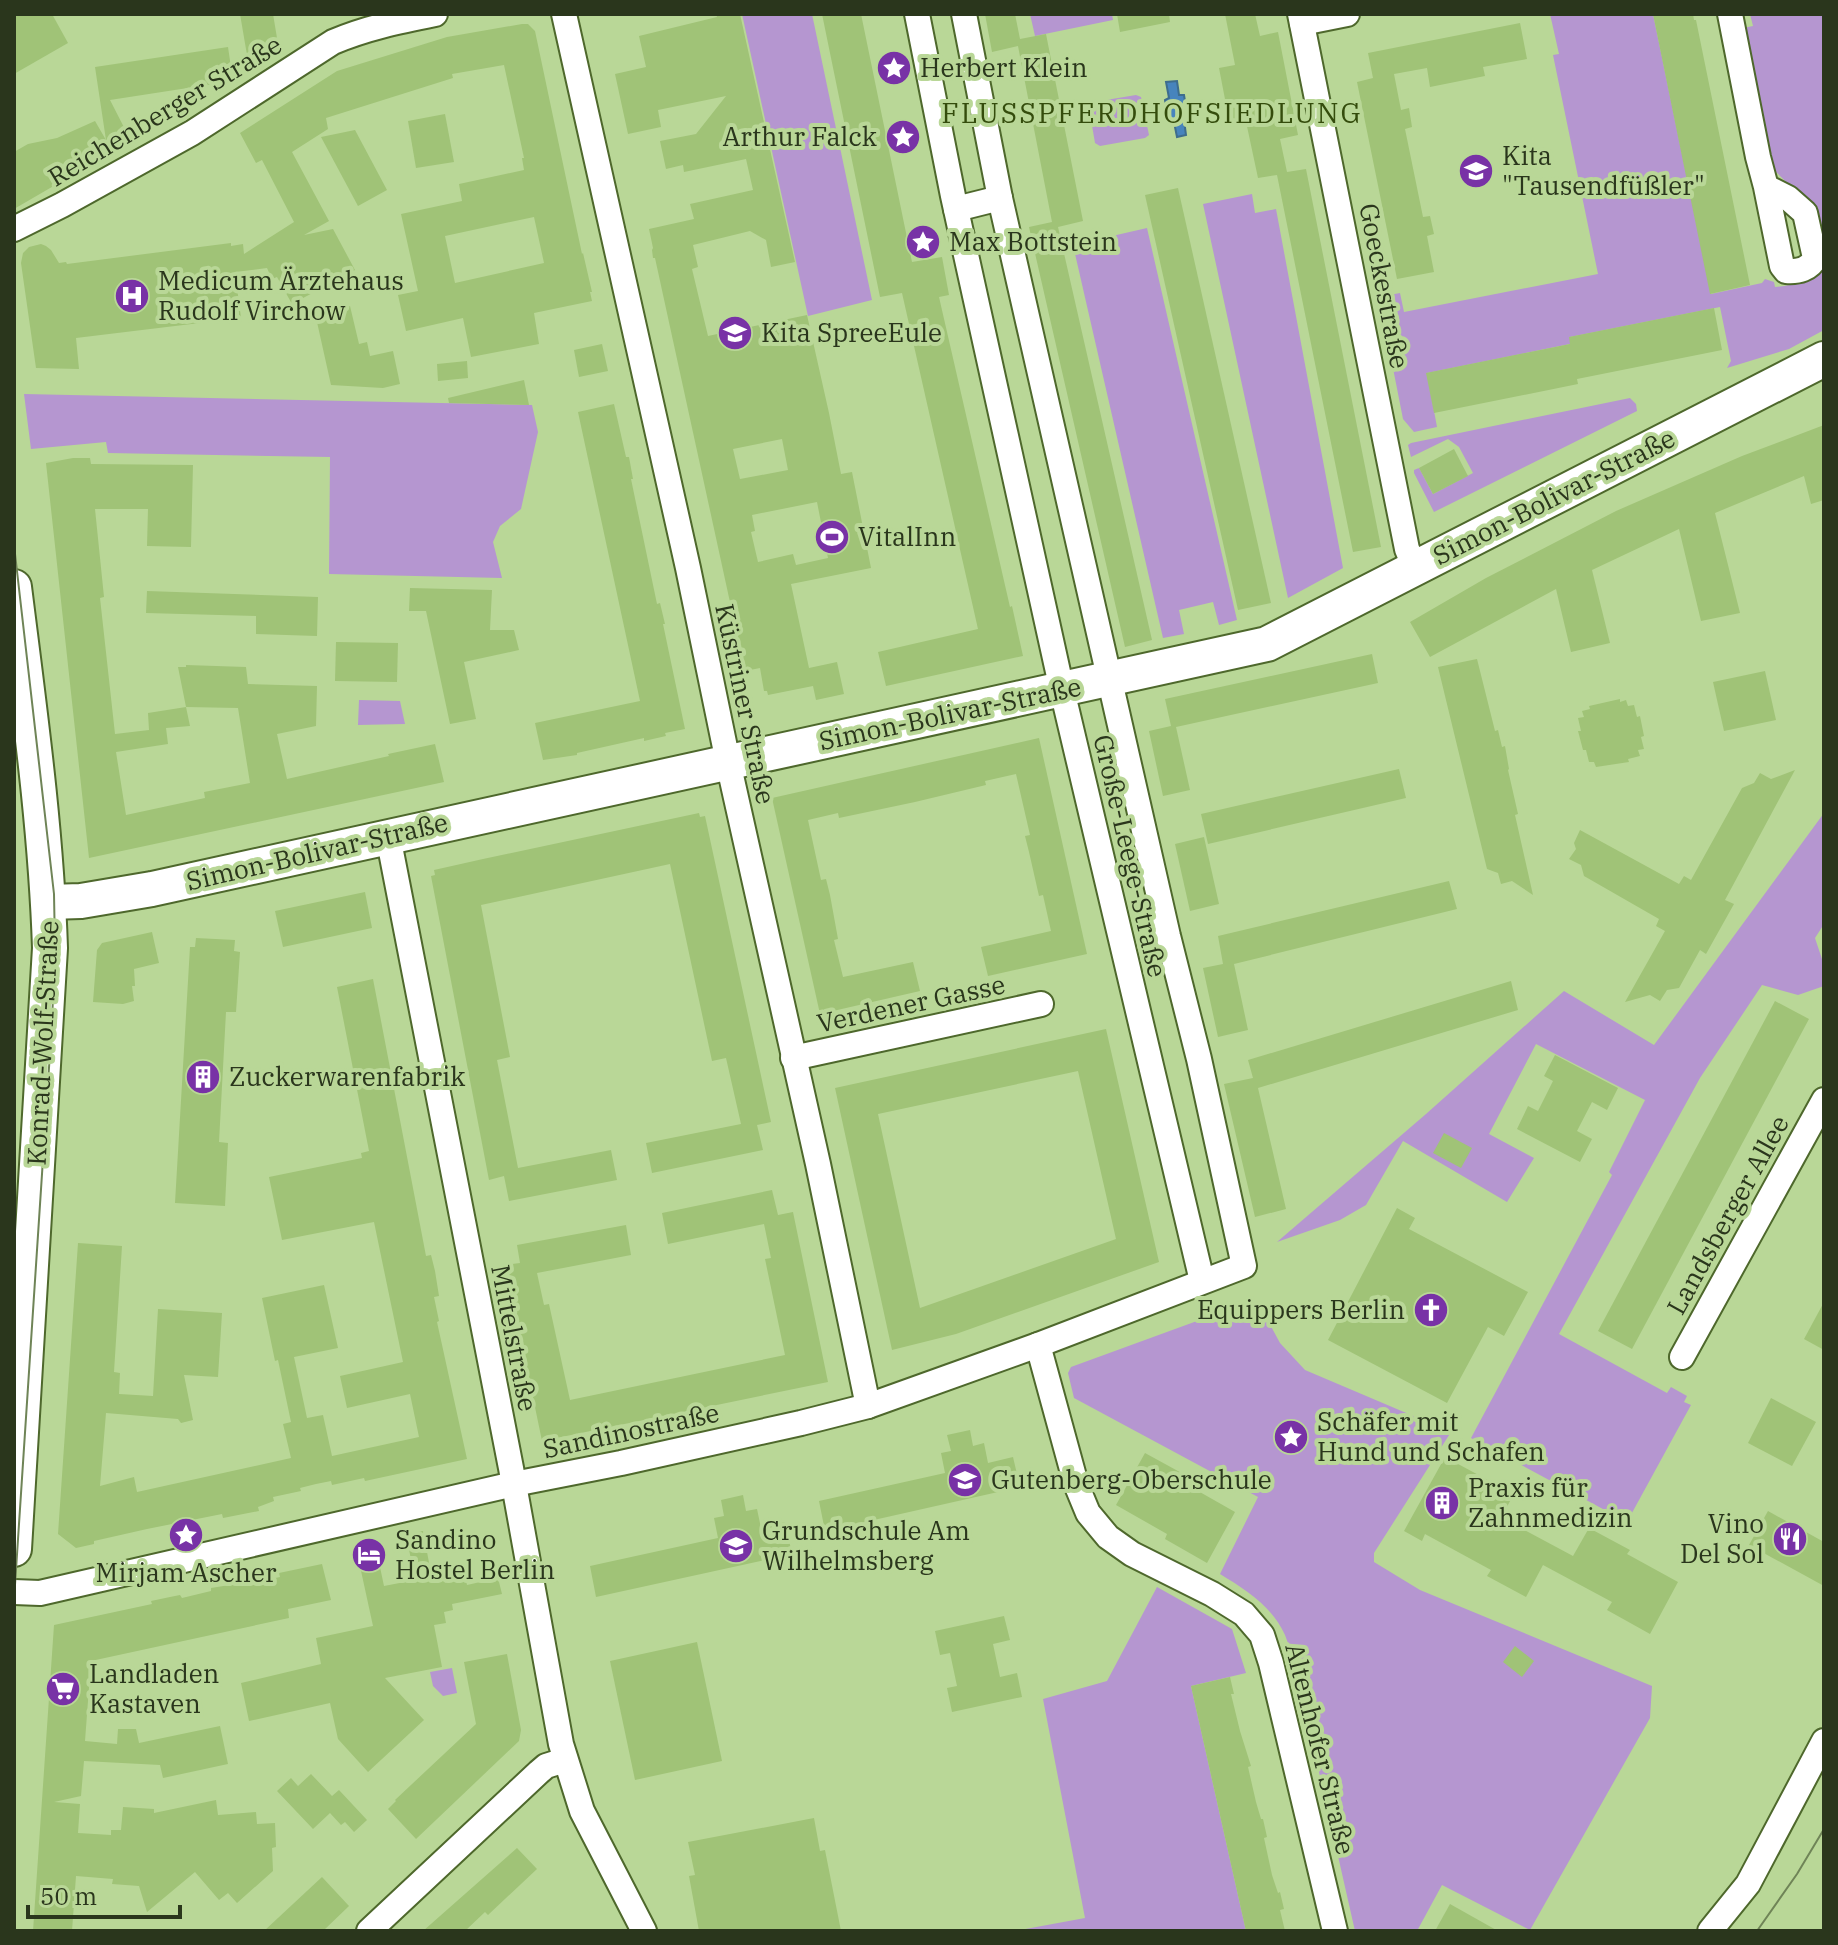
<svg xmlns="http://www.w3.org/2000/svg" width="1838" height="1945" font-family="'IBM Plex Serif',serif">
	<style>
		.green { fill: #b596d0 }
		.water { fill: #4784bd; stroke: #3e6d8d; stroke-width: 2 }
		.building { fill: #a0c377; fill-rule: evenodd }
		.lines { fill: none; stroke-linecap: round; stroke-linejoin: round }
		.street-casing { stroke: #4e682c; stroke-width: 28 }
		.secondary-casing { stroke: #4e682c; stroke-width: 38 }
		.street { stroke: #fff; stroke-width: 24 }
		.secondary { stroke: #fff; stroke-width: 34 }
		.tram { stroke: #6f8457; stroke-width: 2 }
		.labels { text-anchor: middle; stroke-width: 8; stroke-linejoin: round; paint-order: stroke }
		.poi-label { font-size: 26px; fill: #2a361c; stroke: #b9d797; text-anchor: start }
		.street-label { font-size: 26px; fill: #2a361c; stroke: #b9d797 }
		.neighbourhood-label { font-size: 28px; letter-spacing: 2px; fill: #344c0c; stroke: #b9d797 }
	</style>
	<rect width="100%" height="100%" fill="#b9d797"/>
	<g class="green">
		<path d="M742 14H812L872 300 808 316Z"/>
		<path d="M1030 14H1112L1113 20 1035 36Z"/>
		<path d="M1550 14H1653L1711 294 1762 283 1765 279 1774 282 1775 287C1793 286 1811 280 1824 268V330L1789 349 1727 368 1731 361 1720 307 1570 337V344L1427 373 1437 427 1414 432 1403 419 1379 297 1400 293 1404 312 1598 274 1553 55 1559 54Z"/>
		<path d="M1750 14H1824V234L1818 213 1773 169 1743 28 1753 26Z"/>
		<path d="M1136 95 1141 97 1149 135 1145 138 1100 146 1095 143 1089 108 1094 102Z"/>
		<path d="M1252 194 1255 213 1276 209 1343 568 1288 598 1203 204Z"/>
		<path d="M1147 228 1237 620 1219 625 1213 602 1179 610 1184 634 1163 638 1073 245Z"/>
		<path d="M24 394 532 405 538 432 521 509 500 526 493 542 502 578 329 574 330 457 108 453 106 442 31 449Z"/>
		<path d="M1630 398 1636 404 1637 411 1434 512 1414 473V470L1419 468 1433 494 1473 473 1459 447 1448 439 1411 457 1408 445 1411 443Z"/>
		<path d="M359 700 400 701 405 724 358 725Z"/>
		<path d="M1824 813V924L1815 938 1824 965V986L1798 995 1762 985 1700 1078 1559 1334 1667 1393 1671 1387 1687 1396 1684 1402 1691 1405 1627 1522 1471 1438 1612 1175 1609 1172 1645 1100 1536 1044 1489 1134 1534 1158 1507 1202 1403 1141 1366 1205 1340 1220 1277 1242 1426 1114 1564 991 1654 1045Z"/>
		<path d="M1249 1302 1261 1308 1280 1343 1305 1370 1451 1432 1374 1553V1562L1420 1590 1652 1686 1650 1718 1530 1930 1442 1885 1417 1931H1355L1295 1666C1292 1656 1289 1645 1285 1635 1272 1606 1246 1590 1220 1574L1258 1497 1074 1398 1068 1373 1071 1367Z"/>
		<path d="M1157 1587 1232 1629 1246 1673 1191 1686 1246 1931H1015L1085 1918 1043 1699 1107 1681Z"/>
		<path d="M452 1668 457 1693 443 1696 433 1686 430 1672Z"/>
	</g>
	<path class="water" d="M1177 81 1179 95H1184L1188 119 1184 120 1186 135 1177 137 1174 122H1169L1165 100 1169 98 1166 82Z"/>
	<g class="building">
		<path d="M14 14H52L68 43 14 74Z"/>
		<path d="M240 14H273L277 38 272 39 274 51 247 55Z"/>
		<path d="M716 14H740L795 262 771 267 766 240 750 231 693 245 698 267 692 269 708 336 807 315 829 413 841 474 852 472 871 568 791 584 809 668 837 662 844 694 816 700 813 686 768 695 767 691H764L760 668 745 671 655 258H653L652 250 653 248 649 229 694 219 690 204 753 190 746 159 684 172 683 165 666 169 660 141 696 134 726 96 658 110 661 127 628 134 615 74 646 67 639 36 717 17ZM782 439 788 470 740 479 733 449ZM817 502 828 558 796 565 793 554 758 562 751 532 755 531 752 515Z"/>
		<path d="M822 14H861L912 262 942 257 949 295 939 297 1010 607 1012 606 1023 656 886 686 878 652 978 629 902 293 880 297Z"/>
		<path d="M985 14H1015L1020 39 1046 34 1083 221 1058 227 1152 640 1125 647 1029 227 1052 222 1018 46 992 52Z"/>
		<path d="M1117 14H1169L1170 22 1120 32Z"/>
		<path d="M1225 14H1255L1260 36 1278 32 1298 135 1280 139 1287 172 1306 169 1381 547 1353 552 1277 175 1258 178 1245 117 1229 120 1219 68 1235 65Z"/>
		<path d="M1653 14H1693L1694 20H1696L1750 285 1710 294Z"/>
		<path d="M1520 23 1527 59 1483 67 1485 76 1430 87 1427 68 1394 74 1401 110 1409 108 1412 127 1405 129 1423 217 1430 216 1434 234 1427 236 1434 272 1397 279 1357 82 1373 78 1368 53Z"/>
		<path d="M522 24H528L535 31 582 254 583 253 592 292H590L592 301 534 313 539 344 471 357 463 318 406 331 398 295 418 291 401 214 462 201 459 184 524 170 522 158H524L504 65 452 74 453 78 326 118 328 129 292 152 329 221 304 235 333 229 355 270 292 304 277 277 272 279 267 268 235 272 241 318 76 338 79 369 36 368 21 263 23 253 29 247 41 244 46 246 51 250 59 263 66 262 67 264 231 243V246L243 244 244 254 294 222 262 160 256 163 240 133 337 71 447 37ZM534 217 544 263 455 283 445 236Z"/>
		<path d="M228 47 233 81 110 100 131 141 14 209V152L28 144 57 138 95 121 106 140 95 67Z"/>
		<path d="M445 114 454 162 416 168 408 121Z"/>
		<path d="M355 130 387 190 358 206 321 137Z"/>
		<path d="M1178 188 1271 603 1238 610 1145 195Z"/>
		<path d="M350 306 359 344 367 342 370 356 393 351 400 384 383 388 331 385 315 313Z"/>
		<path d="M1714 308 1722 350 1577 379 1578 384 1434 413 1426 373 1570 344 1569 337Z"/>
		<path d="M602 344 608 371 579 377 574 350Z"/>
		<path d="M467 361 468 378 438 381 437 364Z"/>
		<path d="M524 380 529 405 449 403 448 398Z"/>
		<path d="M614 404 626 457H629L633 479H631L657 604 660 603 665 624H663L685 729 665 733 666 736 644 741V738L577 753V755L543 760 535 723 640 701 578 412Z"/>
		<path d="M1824 425V500L1811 504 1804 476 1715 513 1740 613 1701 621 1679 529 1592 570 1610 643 1571 652 1556 589 1430 657 1410 622 1486 578 1616 511 1742 456Z"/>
		<path d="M1454 449 1468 476 1433 494 1419 468Z"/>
		<path d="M73 458H90L91 464 193 465 191 547 147 546 148 509H95L104 597 100 598 115 734 149 730 148 713 186 707 178 667H186V665L246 667 248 684 317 686 316 726 277 734 287 779 389 756 388 754 435 744 444 782 89 858 46 463ZM186 707 238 708 250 783 204 792 205 798 126 815 116 752 168 744 166 728 190 726Z"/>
		<path d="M410 588 492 590 490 630H514L519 650 464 662 476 719 450 724 426 611H409Z"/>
		<path d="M147 591 318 597 317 636 256 634V616L146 613Z"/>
		<path d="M336 642 398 643 397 682 335 681Z"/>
		<path d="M1372 654 1378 683 1176 727 1190 790 1163 796 1149 731 1171 726 1165 699Z"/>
		<path d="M1477 659 1495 731 1498 730 1502 747 1505 746 1509 769 1508 770 1518 814 1515 815 1533 895 1512 881 1501 884 1498 873 1487 869 1438 667Z"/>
		<path d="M1765 671 1776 720 1724 731 1713 682Z"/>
		<path d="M1620 699V702L1626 700 1628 706 1634 705 1637 717 1640 716 1644 736 1641 737 1644 749 1638 750 1640 756 1628 759 1629 762 1596 767 1594 762H1589L1586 750H1583L1578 731H1581L1578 718 1584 717 1582 711 1590 709 1589 706Z"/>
		<path d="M1039 738 1087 954 988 976 981 947 1051 931 1043 895 1039 896 1029 852 1025 836 1030 835 1016 774 985 781 986 785 915 802 839 818 838 813 808 820 821 880 826 879 830 895 838 939 834 940 843 977 913 962 920 991 820 1014 772 798Z"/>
		<path d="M1399 769 1406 798 1208 844 1201 814Z"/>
		<path d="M1795 770 1725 900 1734 904 1706 954 1700 950 1679 988 1667 990 1660 1001 1650 995 1625 1002 1665 931 1656 926 1659 919 1584 876 1581 865 1569 859 1576 849 1574 843 1580 830 1679 884 1684 876 1691 880 1742 788 1754 783 1760 773 1771 779Z"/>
		<path d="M699 813 700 817 705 816 771 1122 757 1125 763 1150 652 1173 646 1143 741 1124 726 1058 712 1061 670 864 481 905 510 1057 497 1060 518 1168 611 1150 617 1180 509 1201 504 1176 489 1180 431 876 435 875 434 870 483 859Z"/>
		<path d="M1204 837 1219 904 1190 911 1175 844Z"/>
		<path d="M1449 881 1457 909 1234 964 1248 1030 1218 1037 1203 968 1223 964 1218 936Z"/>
		<path d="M365 892 372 928 283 947 275 911Z"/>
		<path d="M152 932 159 963 134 969 135 986H132L134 1001 123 1004 93 1002 97 950 102 943Z"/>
		<path d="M196 938 235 940 234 951 240 952 236 1012H226L219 1142 228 1143 225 1206 175 1203 190 947H195Z"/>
		<path d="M373 979 426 1256 431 1255 435 1271 439 1296 434 1297 439 1321 437 1322 467 1459 365 1481 364 1478 332 1485 331 1481 316 1484 300 1488 301 1491 273 1497 274 1501 258 1507 259 1511 223 1518 222 1514 147 1529 94 1541V1544L76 1548 58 1534 78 1243 122 1246 114 1372 120 1373 119 1394 153 1396 158 1309 222 1313 218 1377 184 1375 193 1420 181 1423 178 1419 106 1413 100 1486 134 1477 137 1492 291 1458 283 1424 291 1422 278 1360 275 1361 262 1298 324 1285 338 1348 294 1357 307 1418 323 1415 332 1456 419 1437 410 1394 347 1408 340 1376 403 1362 374 1222 282 1240 269 1177 362 1158 361 1153 369 1151 337 987Z"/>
		<path d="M1511 981 1518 1010 1258 1088 1286 1209 1255 1217 1224 1084 1253 1078 1248 1060Z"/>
		<path d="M1775 1001 1809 1019 1632 1349 1598 1331Z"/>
		<path d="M1106 1029 1159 1262 956 1334 892 1350 835 1088ZM1078 1071 1116 1239 920 1308 878 1114Z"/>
		<path d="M1555 1055 1618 1088 1607 1110 1592 1102 1577 1131 1592 1139 1580 1162 1517 1129 1528 1106 1538 1111 1553 1081 1544 1076Z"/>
		<path d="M1444 1133 1472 1148 1461 1168 1433 1153Z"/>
		<path d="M772 1190 778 1215 793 1212 828 1382 542 1441 507 1272 513 1271 512 1264 520 1263 517 1245 626 1225 631 1255 537 1273 544 1305 549 1304 570 1400 785 1355 765 1259 771 1258 764 1224 668 1244 662 1213Z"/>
		<path d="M1397 1208 1415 1218 1409 1229 1528 1292 1504 1336 1488 1327 1447 1403 1328 1340Z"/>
		<path d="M1824 1302V1350L1804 1339Z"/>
		<path d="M1771 1398 1816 1422 1792 1466 1748 1443Z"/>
		<path d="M970 1430 973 1446 984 1443 988 1463 1013 1457 1020 1487 825 1531 819 1501 945 1473 941 1453 951 1451 947 1435Z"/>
		<path d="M1145 1453 1187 1476 1184 1483 1235 1512 1207 1563 1165 1539 1167 1534 1116 1505Z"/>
		<path d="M1445 1457 1514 1494 1504 1512 1509 1514 1506 1520 1573 1556 1589 1528 1630 1550 1627 1554 1678 1582 1650 1634 1607 1610 1612 1602 1543 1565 1526 1597 1487 1576 1491 1570 1425 1534 1422 1541 1404 1531Z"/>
		<path d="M743 1495 746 1511 757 1509 761 1528 785 1522 792 1554 596 1597 590 1566 718 1538 714 1518 724 1516 721 1500Z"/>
		<path d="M1768 1511 1824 1542V1586L1749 1545Z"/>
		<path d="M423 1531 431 1573 463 1567 467 1585 498 1578 502 1594 452 1604 453 1610 444 1612 446 1623 434 1625 442 1667 385 1678 424 1720 368 1772 338 1739 330 1703 249 1721 241 1683 321 1664 316 1638 373 1626 358 1557 377 1553 384 1586 415 1580 406 1534Z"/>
		<path d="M322 1564 331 1600 288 1609 289 1618 91 1661 85 1741 117 1744 118 1729H136L139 1743 220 1726 228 1764 163 1778 160 1765 84 1761 81 1796 54 1802 80 1804 78 1833 111 1835V1830H121L123 1807 154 1809V1813L216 1800 218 1815 256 1812 257 1824 275 1823 276 1847 272 1848 273 1871 237 1903 228 1893 219 1900 195 1872 147 1912 139 1886 112 1884 113 1879 76 1876 72 1931H33L54 1625 152 1604 151 1601 170 1597 180 1595 182 1598 211 1591V1588L242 1583 243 1585 280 1577 279 1573Z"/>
		<path d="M1004 1616 1010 1640 993 1644 1000 1677 1017 1673 1022 1697 952 1712 947 1688 957 1686 950 1653 940 1655 935 1631Z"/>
		<path d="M697 1642 722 1761 635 1780 610 1661Z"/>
		<path d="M1515 1646 1534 1661 1522 1677 1503 1662Z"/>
		<path d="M507 1654 521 1730 519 1741 416 1839 388 1809 396 1801 395 1800 476 1724 464 1662Z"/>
		<path d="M1230 1677 1234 1694H1231L1240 1731 1251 1766 1248 1767 1256 1802 1261 1819H1263L1267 1837 1264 1838 1272 1875 1278 1893 1280 1892 1284 1909 1280 1910 1285 1931H1246L1191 1686Z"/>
		<path d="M311 1774 332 1796 339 1790 367 1820 354 1832 345 1822 341 1825 330 1813 313 1829 277 1791 291 1778 298 1786Z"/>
		<path d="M814 1818 820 1851 825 1850 841 1931H699L689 1876 695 1875 688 1842Z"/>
		<path d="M517 1848 537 1869 488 1915 485 1912 465 1931H423Z"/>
		<path d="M322 1877 349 1906 323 1931H264Z"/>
		<path d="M1450 1904 1498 1931H1435Z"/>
	</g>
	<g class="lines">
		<g class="street-casing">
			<g id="street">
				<path d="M564 14 688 568 728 762 818 1164 868 1406"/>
				<path d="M917 14 953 196 1062 690 1202 1281"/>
				<path d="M1300 14 1407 549 1415 568"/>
				<path d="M1730 14 1758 157 1766 187 1782 266 1786 271C1798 272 1810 269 1815 258L1805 213 1788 198 1766 187"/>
				<path d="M1302 23 1347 14"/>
				<path d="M956 209 1000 198"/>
				<path d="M14 229 62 205 192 133 333 42C366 28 400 21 435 14"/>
				<path d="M388 836 511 1468 561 1744 582 1811 644 1931"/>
				<path d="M793 1058 1041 1004"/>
				<path d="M1038 1345 1076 1484 1088 1513 1108 1537 1132 1554 1212 1594 1244 1614 1262 1635 1271 1663 1335 1931"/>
				<path d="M1682 1357 1824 1100"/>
				<path d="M14 1592 40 1593 514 1484 621 1463 801 1423 868 1406 1038 1345 1244 1266 1199 1059 1168 936 1000 198 964 14"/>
				<path d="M369 1931 539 1772 546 1766 565 1760"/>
				<path d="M1710 1931 1748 1884 1824 1741"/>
			</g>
		</g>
		<g class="secondary-casing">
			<g id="secondary">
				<path d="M14 587C29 707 46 827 50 948L14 1549"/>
				<path d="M49 902 81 901 152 889 1267 644 1824 359"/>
			</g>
		</g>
		<use href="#street" class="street"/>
		<use href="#secondary" class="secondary"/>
		<g class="tram">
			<path d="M14 545 54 894 55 948 52 1022 14 1600"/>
			<path d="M1757 1931 1797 1874 1824 1829"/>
		</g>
	</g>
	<defs>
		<g id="sight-disc" transform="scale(1.8)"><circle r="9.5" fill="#7832a6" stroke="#b9d797"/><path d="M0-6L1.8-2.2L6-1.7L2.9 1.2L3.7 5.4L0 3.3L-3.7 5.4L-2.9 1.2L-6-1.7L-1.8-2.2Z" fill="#fff"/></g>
		<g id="school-disc" transform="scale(1.8)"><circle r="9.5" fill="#7832a6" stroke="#b9d797"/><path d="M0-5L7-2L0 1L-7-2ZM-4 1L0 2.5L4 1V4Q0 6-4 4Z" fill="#fff"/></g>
		<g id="hospital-disc" transform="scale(1.8)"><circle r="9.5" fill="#7832a6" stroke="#b9d797"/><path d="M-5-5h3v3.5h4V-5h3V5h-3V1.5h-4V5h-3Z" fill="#fff"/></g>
		<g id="stadium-disc" transform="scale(1.8)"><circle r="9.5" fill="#7832a6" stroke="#b9d797"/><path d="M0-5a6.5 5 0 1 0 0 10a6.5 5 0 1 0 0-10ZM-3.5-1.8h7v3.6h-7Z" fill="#fff"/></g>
		<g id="building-disc" transform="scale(1.8)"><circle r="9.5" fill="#7832a6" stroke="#b9d797"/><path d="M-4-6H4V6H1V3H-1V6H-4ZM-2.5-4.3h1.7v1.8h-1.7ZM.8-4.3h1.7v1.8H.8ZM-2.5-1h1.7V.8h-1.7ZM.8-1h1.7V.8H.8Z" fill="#fff"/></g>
		<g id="church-disc" transform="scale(1.8)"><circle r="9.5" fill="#7832a6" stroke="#b9d797"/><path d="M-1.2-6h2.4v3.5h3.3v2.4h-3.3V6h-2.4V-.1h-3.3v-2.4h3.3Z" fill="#fff"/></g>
		<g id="restaurant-disc" transform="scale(1.8)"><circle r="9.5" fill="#7832a6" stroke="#b9d797"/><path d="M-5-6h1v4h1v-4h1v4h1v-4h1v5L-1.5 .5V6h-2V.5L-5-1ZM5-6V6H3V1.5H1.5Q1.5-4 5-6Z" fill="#fff"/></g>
		<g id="hotel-disc" transform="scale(1.8)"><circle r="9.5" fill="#7832a6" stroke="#b9d797"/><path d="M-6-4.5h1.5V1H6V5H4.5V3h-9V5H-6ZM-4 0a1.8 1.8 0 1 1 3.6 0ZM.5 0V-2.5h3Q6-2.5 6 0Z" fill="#fff"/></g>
		<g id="supermarket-disc" transform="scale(1.8)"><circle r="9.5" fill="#7832a6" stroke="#b9d797"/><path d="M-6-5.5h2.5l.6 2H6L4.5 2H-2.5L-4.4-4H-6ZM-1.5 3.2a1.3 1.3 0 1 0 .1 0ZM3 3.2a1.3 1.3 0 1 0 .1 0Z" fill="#fff"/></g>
	</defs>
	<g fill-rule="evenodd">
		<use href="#sight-disc" x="894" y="68"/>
		<use href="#sight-disc" x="903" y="137"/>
		<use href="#school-disc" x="1476" y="171"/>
		<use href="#sight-disc" x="923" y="242"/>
		<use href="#hospital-disc" x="132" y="296"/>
		<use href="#school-disc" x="735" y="333"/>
		<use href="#stadium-disc" x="832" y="537"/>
		<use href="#building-disc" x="203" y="1077"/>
		<use href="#church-disc" x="1431" y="1310"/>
		<use href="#sight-disc" x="1291" y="1437"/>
		<use href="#school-disc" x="965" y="1480"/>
		<use href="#building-disc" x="1442" y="1503"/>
		<use href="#sight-disc" x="186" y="1535"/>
		<use href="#restaurant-disc" x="1790" y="1539"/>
		<use href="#school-disc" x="736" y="1546"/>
		<use href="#hotel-disc" x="369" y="1555"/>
		<use href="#supermarket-disc" x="63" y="1689"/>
	</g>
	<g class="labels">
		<g class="poi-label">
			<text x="920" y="77">Herbert Klein</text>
			<text x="877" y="146" text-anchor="end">Arthur Falck</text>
			<text x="1502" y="165">Kita<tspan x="1502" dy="30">"Tausendfüßler"</tspan></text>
			<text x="949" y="251">Max Bottstein</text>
			<text x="158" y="290">Medicum Ärztehaus<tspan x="158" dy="30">Rudolf Virchow</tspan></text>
			<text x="761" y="342">Kita SpreeEule</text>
			<text x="858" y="546">VitalInn</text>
			<text x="229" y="1086">Zuckerwarenfabrik</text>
			<text x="1405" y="1319" text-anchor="end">Equippers Berlin</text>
			<text x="1317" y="1431">Schäfer mit<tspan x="1317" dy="30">Hund und Schafen</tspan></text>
			<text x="991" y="1489">Gutenberg-Oberschule</text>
			<text x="1468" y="1497">Praxis für<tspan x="1468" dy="30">Zahnmedizin</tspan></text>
			<text x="1764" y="1533" text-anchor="end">Vino<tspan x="1764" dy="30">Del Sol</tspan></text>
			<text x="762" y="1540">Grundschule Am<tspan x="762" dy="30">Wilhelmsberg</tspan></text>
			<text x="395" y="1549">Sandino<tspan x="395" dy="30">Hostel Berlin</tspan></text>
			<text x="186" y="1582" text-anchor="middle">Mirjam Ascher</text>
			<text x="89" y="1683">Landladen<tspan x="89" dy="30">Kastaven</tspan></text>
		</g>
		<g class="street-label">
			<text transform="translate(165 111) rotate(-31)" y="9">Reichenberger Straße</text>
			<text transform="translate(1384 286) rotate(79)" y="9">Goeckestraße</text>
			<text transform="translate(1554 497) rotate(-27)" y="9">Simon-Bolivar-Straße</text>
			<text transform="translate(745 704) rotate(78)" y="9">Küstriner Straße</text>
			<text transform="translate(950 714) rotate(-12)" y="9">Simon-Bolivar-Straße</text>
			<text transform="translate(317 852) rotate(-13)" y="9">Simon-Bolivar-Straße</text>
			<text transform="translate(1130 856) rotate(77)" y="9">Große-Leege-Straße</text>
			<text transform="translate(911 1004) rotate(-12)" y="9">Verdener Gasse</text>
			<text transform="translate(43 1043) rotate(-87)" y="9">Konrad-Wolf-Straße</text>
			<text transform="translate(1728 1215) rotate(-61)" y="9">Landsberger Allee</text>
			<text transform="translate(514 1338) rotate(79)" y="9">Mittelstraße</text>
			<text transform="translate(631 1431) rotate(-12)" y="9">Sandinostraße</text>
			<text transform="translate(1320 1749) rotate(76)" y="9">Altenhofer Straße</text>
		</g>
		<g class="neighbourhood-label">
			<text x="1152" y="123">FLUSSPFERDHOFSIEDLUNG</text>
		</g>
	</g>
	<rect width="1838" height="1945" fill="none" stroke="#2a361c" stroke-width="32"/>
	<path d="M28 1905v12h152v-12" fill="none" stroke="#2a361c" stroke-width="4"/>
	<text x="40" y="1905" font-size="24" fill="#2a361c" stroke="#b9d797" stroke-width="6" paint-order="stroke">50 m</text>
</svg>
